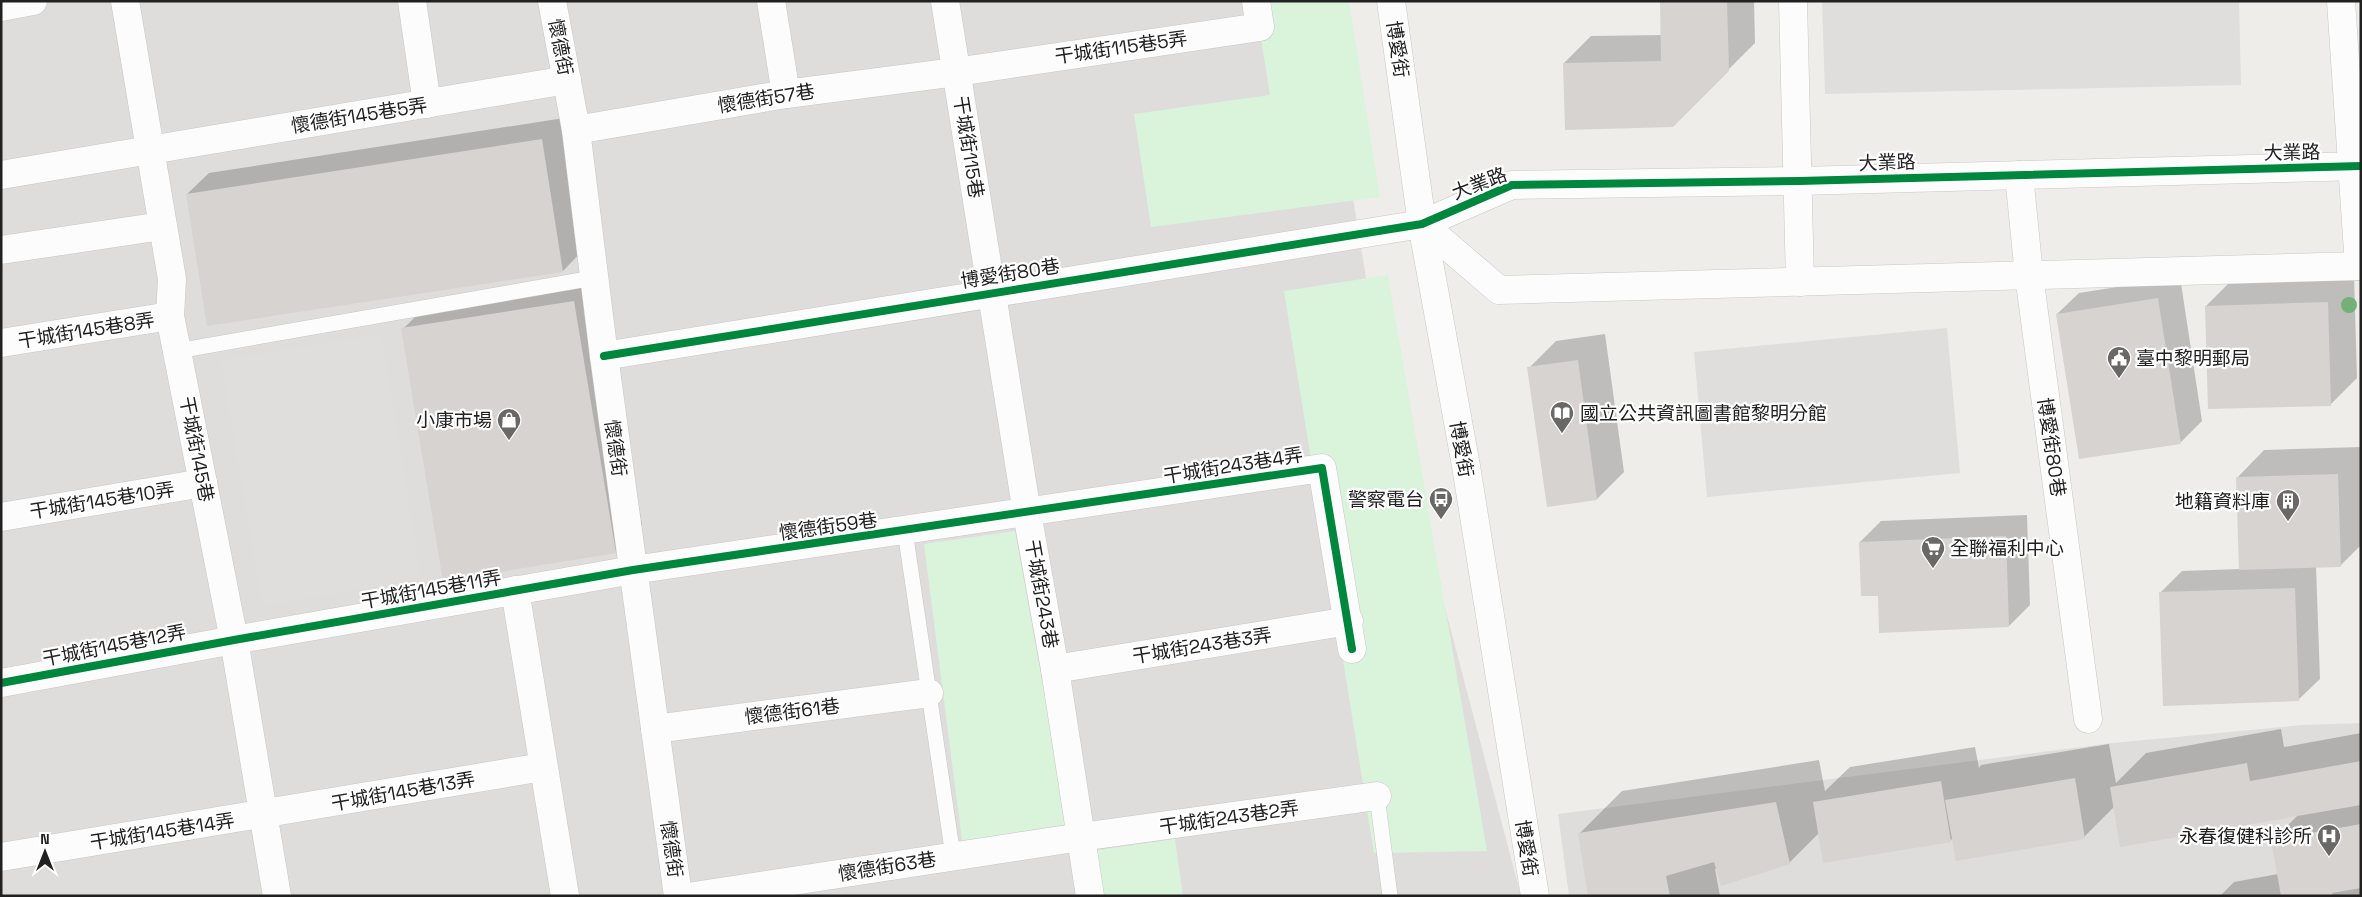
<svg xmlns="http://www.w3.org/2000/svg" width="2362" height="897" font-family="'Space Grotesk','Noto Sans TC',sans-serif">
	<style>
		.residential { fill: #dedddb }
		.park { fill: #d9f4da }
		.parking { fill: #dfdedd }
		.shadow { fill: #0003 }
		.building { fill: #d6d3d1 }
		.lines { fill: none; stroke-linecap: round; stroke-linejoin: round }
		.lane-casing { stroke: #c8c7c6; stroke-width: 16 }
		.street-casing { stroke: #c8c7c6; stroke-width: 29 }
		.lane { stroke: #fdfcfc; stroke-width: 15 }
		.street { stroke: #fdfcfc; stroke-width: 28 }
		.cycleway-casing { stroke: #fff; stroke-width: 11 }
		.cycleway { stroke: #00873e; stroke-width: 8 }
		.tree { fill: #73b178 }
		.labels { text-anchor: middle; stroke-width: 4.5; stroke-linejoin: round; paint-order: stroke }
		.street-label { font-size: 19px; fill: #212121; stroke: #fff }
		.poi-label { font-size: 19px; fill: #212121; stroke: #fff; text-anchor: end }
	</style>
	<rect width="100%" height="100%" fill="#efedea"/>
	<g class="residential">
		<path d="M1 1H1321L1379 358 1521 896H1Z"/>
		<path d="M2361 723V896H1569L1558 814 2113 743 2303 725Z"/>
	</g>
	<g class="park">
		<path d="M1255 1H1349L1380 197 1151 227 1134 114 1270 95Z"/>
		<path d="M1388 275 1487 851 1374 853 1284 291Z"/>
		<path d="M1015 531 1068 824 962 841 924 544Z"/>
		<path d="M1175 839 1183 896H1099L1092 851Z"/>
	</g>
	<g class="parking">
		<path d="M1822 1H2239L2241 85 1825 94Z"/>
		<path d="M1947 328 1960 473 1707 497 1694 352Z"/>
		<path d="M381 334 421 579 262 605 221 360Z"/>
	</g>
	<g class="shadow">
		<path d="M1661 1H1754L1755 43 1672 126 1564 63 1591 36 1662 35Z"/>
		<path d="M564 118 584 249 563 271 187 194 209 173Z"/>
		<path d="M601 274 642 525 615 552 403 329 430 302Z"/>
		<path d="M2354 275 2357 378 2330 405 2206 306 2233 279Z"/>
		<path d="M2180 277 2202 421 2181 442 2057 314 2079 293Z"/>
		<path d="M1605 334 1624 472 1597 499 1548 506 1529 368 1556 341Z"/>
		<path d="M2361 447V545L2340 566H2316L2320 679 2298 700 2160 593 2182 571 2240 569 2237 478 2264 450Z"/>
		<path d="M2027 515 2030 605 2009 626 1879 594 1860 542 1881 521Z"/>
		<path d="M2281 729 2284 747 2361 733V896H2220L2234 882 2278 874 2272 841 2299 814 2114 807 2084 837 1953 838 1950 841 1820 832 1789 863 1715 869 1720 896H1589L1579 834 1622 791 1819 760 1825 791 1850 767 1975 747 1979 768 1981 765 2109 744 2116 783 2146 753Z"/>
	</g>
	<g class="building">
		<path d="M1660 1H1727L1729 71 1673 127 1565 130 1563 63 1661 61Z"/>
		<path d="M542 139 563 272 207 326 186 194Z"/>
		<path d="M2158 298 2181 444 2079 459 2056 314Z"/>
		<path d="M574 301 616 553 443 581 401 328Z"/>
		<path d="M2328 302 2331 406 2208 409 2205 306Z"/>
		<path d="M1578 360 1597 500 1547 507 1527 367Z"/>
		<path d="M2338 474 2341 567 2239 570 2236 477Z"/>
		<path d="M2006 536 2009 627 1879 633 1878 596H1861L1859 542Z"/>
		<path d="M2295 588 2299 701 2163 706 2159 592Z"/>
		<path d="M2361 761V805L2120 847 2110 787 2247 763 2250 781Z"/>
		<path d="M2075 778 2085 839 1956 861 1945 800Z"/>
		<path d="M1941 781 1951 842 1823 863 1813 802Z"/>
		<path d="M1776 802 1790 864 1721 886 1714 862 1666 876 1670 896H1588L1578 833Z"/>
		<path d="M2361 824V888L2332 893 2333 896H2281L2271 840Z"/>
	</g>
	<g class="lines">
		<g class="lane-casing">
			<g id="lane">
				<path d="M177 351 593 278"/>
				<path d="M905 531 953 856"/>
				<path d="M1377 796 1390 896"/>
			</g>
		</g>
		<g class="street-casing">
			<g id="street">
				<path d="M125 1 172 279 170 316 234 640 277 896"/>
				<path d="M412 1 427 104"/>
				<path d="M552 1 576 130 604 356 678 896"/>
				<path d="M771 1 786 94"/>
				<path d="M945 1 1027 513 1055 669 1090 896"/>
				<path d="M1391 1 1422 224 1466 466 1535 896"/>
				<path d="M1793 1 1800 282"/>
				<path d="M2341 1 2359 266"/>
				<path d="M1 7 33 1"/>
				<path d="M576 130 786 94 956 72 1260 27 1256 1"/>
				<path d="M1 175 567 80"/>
				<path d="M2019 175 2029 275 2088 719"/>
				<path d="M1422 224 1499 290 2361 266"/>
				<path d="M1 250 162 226"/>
				<path d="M1 343 170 316"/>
				<path d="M604 356 1422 224 1512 185 1799 181 2361 166"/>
				<path d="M1 517 203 483"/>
				<path d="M515 590 565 896"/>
				<path d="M1055 669 1349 621"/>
				<path d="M1 683 234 640 633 570 1322 468 1352 649"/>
				<path d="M655 729 929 693"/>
				<path d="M1 857 543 767"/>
				<path d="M694 896 1081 837 1377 796"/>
			</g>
		</g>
		<use href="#lane" class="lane"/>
		<use href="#street" class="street"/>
		<g class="cycleway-casing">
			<g id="cycleway">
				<path d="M604 356 1422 224 1512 185 1799 181 2361 166"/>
				<path d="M1 683 234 640 633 570 1322 468 1352 649"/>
			</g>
		</g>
		<use href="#cycleway" class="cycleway"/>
	</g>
	<circle class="tree" cx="2349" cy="305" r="8"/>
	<defs>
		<g id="civic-pin" transform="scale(1.25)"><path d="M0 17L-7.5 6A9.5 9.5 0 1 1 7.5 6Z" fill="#696867" stroke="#fff"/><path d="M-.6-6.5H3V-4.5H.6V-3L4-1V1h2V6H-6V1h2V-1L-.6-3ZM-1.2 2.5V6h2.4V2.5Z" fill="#fff"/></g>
		<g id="library-pin" transform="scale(1.25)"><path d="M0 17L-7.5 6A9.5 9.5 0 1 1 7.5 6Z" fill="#696867" stroke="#fff"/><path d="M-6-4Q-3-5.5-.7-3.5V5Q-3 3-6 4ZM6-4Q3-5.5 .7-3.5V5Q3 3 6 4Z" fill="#fff"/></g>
		<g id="shop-pin" transform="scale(1.25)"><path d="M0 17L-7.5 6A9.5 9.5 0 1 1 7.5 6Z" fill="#696867" stroke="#fff"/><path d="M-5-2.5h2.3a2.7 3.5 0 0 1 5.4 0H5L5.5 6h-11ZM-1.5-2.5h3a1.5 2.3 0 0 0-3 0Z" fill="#fff"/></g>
		<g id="bus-pin" transform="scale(1.25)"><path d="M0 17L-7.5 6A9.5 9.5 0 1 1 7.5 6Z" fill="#696867" stroke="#fff"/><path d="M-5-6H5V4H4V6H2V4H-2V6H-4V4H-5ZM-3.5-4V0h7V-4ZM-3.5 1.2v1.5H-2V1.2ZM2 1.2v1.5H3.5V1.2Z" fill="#fff"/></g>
		<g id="building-pin" transform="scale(1.25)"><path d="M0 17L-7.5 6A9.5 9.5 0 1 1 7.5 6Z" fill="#696867" stroke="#fff"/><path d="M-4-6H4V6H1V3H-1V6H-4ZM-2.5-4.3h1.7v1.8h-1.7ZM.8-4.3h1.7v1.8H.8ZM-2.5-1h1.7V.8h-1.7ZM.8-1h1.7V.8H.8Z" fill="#fff"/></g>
		<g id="supermarket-pin" transform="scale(1.25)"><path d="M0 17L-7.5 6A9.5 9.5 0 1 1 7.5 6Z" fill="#696867" stroke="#fff"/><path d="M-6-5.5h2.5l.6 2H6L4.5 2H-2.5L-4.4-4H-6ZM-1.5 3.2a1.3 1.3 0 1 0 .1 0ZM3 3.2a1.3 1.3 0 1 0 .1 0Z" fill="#fff"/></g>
		<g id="hospital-pin" transform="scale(1.25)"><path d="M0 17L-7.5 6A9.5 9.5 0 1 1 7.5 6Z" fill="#696867" stroke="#fff"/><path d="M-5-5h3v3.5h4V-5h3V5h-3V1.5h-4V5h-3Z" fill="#fff"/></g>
	</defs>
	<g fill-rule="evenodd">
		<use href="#civic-pin" x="2119" y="358"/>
		<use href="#library-pin" x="1562" y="413"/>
		<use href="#shop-pin" x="509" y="420"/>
		<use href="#bus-pin" x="1441" y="499"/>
		<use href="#building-pin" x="2288" y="501"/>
		<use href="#supermarket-pin" x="1933" y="548"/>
		<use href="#hospital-pin" x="2329" y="836"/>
	</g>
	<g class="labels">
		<g class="street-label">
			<text transform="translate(561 47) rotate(79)" y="7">懷德街</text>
			<text transform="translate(1121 47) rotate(-8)" y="7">干城街115巷5弄</text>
			<text transform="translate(1398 49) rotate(82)" y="7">博愛街</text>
			<text transform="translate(766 98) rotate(-9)" y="7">懷德街57巷</text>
			<text transform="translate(359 115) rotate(-9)" y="7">懷德街145巷5弄</text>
			<text transform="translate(969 147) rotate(81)" y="7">干城街115巷</text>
			<text transform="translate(2292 152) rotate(-1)" y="7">大業路</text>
			<text transform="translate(1887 162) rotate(-2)" y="7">大業路</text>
			<text transform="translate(1479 183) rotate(-21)" y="7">大業路</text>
			<text transform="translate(1010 273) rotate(-9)" y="7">博愛街80巷</text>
			<text transform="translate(86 330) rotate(-9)" y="7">干城街145巷8弄</text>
			<text transform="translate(2052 447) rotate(82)" y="7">博愛街80巷</text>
			<text transform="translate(616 448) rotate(82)" y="7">懷德街</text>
			<text transform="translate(197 449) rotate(79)" y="7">干城街145巷</text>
			<text transform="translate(1462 449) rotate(80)" y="7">博愛街</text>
			<text transform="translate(1233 465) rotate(-9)" y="7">干城街243巷4弄</text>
			<text transform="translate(102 500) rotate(-9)" y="7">干城街145巷10弄</text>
			<text transform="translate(828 526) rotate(-8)" y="7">懷德街59巷</text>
			<text transform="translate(431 589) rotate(-10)" y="7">干城街145巷11弄</text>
			<text transform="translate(1042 594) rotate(80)" y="7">干城街243巷</text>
			<text transform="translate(114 645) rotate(-11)" y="7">干城街145巷12弄</text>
			<text transform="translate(1202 645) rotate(-9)" y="7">干城街243巷3弄</text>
			<text transform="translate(792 711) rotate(-7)" y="7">懷德街61巷</text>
			<text transform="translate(403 791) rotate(-10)" y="7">干城街145巷13弄</text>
			<text transform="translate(1229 817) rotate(-8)" y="7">干城街243巷2弄</text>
			<text transform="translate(162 831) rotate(-9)" y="7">干城街145巷14弄</text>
			<text transform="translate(1527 848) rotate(81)" y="7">博愛街</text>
			<text transform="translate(672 849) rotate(82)" y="7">懷德街</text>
			<text transform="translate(887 866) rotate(-9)" y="7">懷德街63巷</text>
		</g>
		<g class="poi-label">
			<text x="2136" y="365" text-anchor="start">臺中黎明郵局</text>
			<text x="1580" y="420" text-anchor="start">國立公共資訊圖書館黎明分館</text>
			<text x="492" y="427">小康市場</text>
			<text x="1424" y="506">警察電台</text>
			<text x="2270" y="508">地籍資料庫</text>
			<text x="1950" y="555" text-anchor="start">全聯福利中心</text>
			<text x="2312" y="843">永春復健科診所</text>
		</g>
	</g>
	<rect width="2362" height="897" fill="none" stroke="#212121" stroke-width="5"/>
	<g transform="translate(45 852)" stroke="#ffffff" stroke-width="4" paint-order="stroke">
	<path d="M0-4L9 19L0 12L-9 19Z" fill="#212121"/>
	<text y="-8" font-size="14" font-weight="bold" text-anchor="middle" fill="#212121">N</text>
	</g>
</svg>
